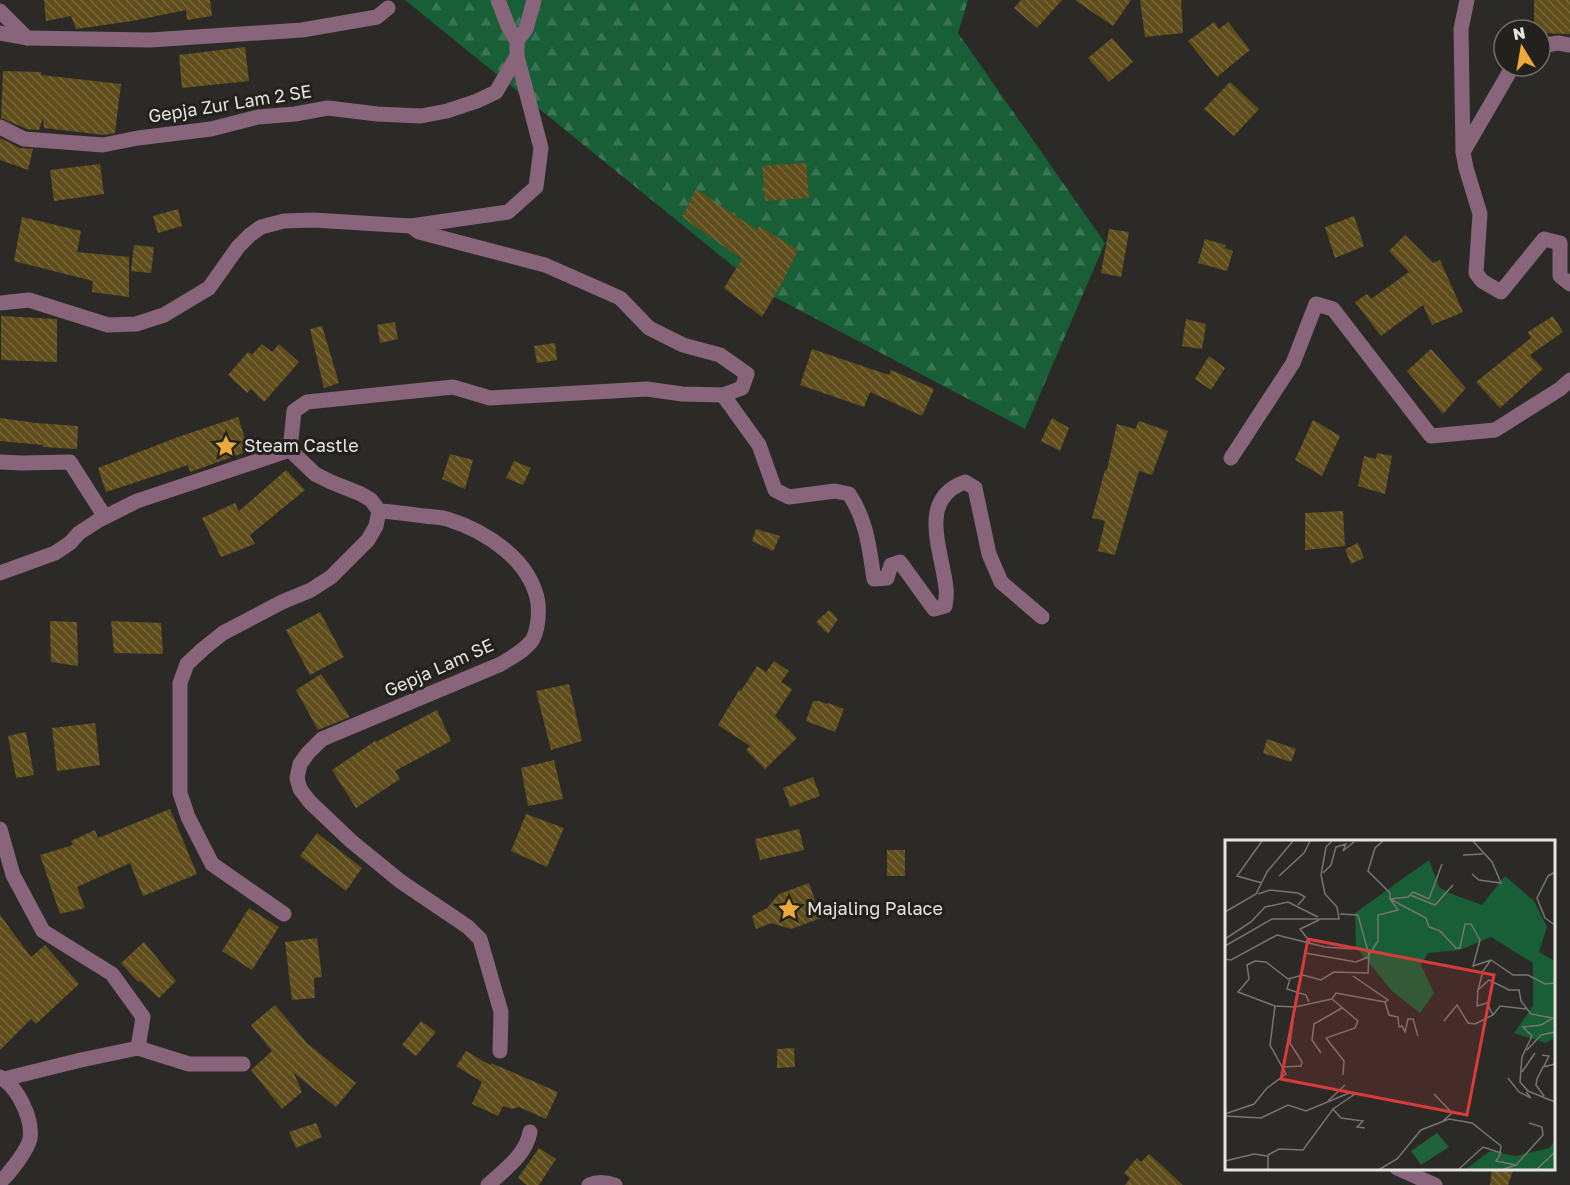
<svg xmlns="http://www.w3.org/2000/svg" width="1570" height="1185" font-family="'Golos Text',sans-serif">
	<style>
		.forest { fill: url(#forest-firs) }
		.building { fill: url(#building-back-hatch) }
		.lines { fill: none; stroke-linecap: round; stroke-linejoin: round }
		.minor { stroke: #88657b; stroke-width: 15 }
		.labels { text-anchor: middle; stroke-width: 6; stroke-linejoin: round; paint-order: stroke }
		.street-label { font-size: 18px; fill: #e6e5e2; stroke: #22211c }
		.poi-label { font-size: 18px; fill: #e6e5e2; stroke: #22211c; text-anchor: start }
		.inset-road { fill: none; stroke: #767571; stroke-width: 1.5 }
		.view { fill: #d83b3b; fill-opacity: 0.15; stroke: #d83b3b; stroke-width: 3 }
		.inset-edge { fill: none; stroke: #e6e5e2; stroke-width: 3 }
	</style>
	<defs>
		<pattern id="forest-firs" width="22" height="20" patternUnits="userSpaceOnUse" patternTransform="scale(1.5)"><rect width="22" height="20" fill="#185e36"/><path d="M5 1l3.5 6h-7zM16 11l3.5 6h-7z" fill="#3a7553"/></pattern>
		<pattern id="building-back-hatch" width="6" height="6" patternUnits="userSpaceOnUse" patternTransform="scale(1.5)"><rect width="6" height="6" fill="#5f4e1b"/><path d="M-1 5l2 2M0 0l6 6M5-1l2 2" fill="none" stroke="#76673c"/></pattern>
	</defs>
	<rect width="100%" height="100%" fill="#2c2a26"/>
	<path class="forest" d="M405 0H968L958 33 1105 243 1025 429 765 292Z"/>
	<g class="building">
		<path d="M44 0H210L212 16 187 20 186 10 132 21 76 29 71 16 46 21Z"/>
		<path d="M1021 0H1062L1037 28 1014 8Z"/>
		<path d="M1075 0H1131L1113 26Z"/>
		<path d="M1140 0H1181L1183 33 1145 37Z"/>
		<path d="M1534 0H1570V34L1540 33V30H1534Z"/>
		<path d="M1214 22 1219 29 1228 22 1250 50 1217 77 1188 41Z"/>
		<path d="M1112 38 1133 62 1109 82 1088 58Z"/>
		<path d="M245 47 249 81 182 88 179 55Z"/>
		<path d="M3 71 41 72V75L121 84 115 133 104 135 44 128 43 118 39 130 27 129 1 118Z"/>
		<path d="M1230 82 1259 109 1234 136 1204 109Z"/>
		<path d="M0 138 20 148 33 149 28 170 0 160Z"/>
		<path d="M806 163 809 198 765 201 762 166Z"/>
		<path d="M100 164 104 194 54 201 50 170Z"/>
		<path d="M696 189 757 230 759 226 798 250 781 285 762 317 724 288 742 259 682 217Z"/>
		<path d="M178 209 182 226 158 233 153 216Z"/>
		<path d="M1354 216 1364 246 1335 258 1325 227Z"/>
		<path d="M22 217 81 231 77 252 129 257V297L92 292 93 281 14 261Z"/>
		<path d="M1109 229 1129 232 1121 277 1101 273Z"/>
		<path d="M1405 235 1433 263 1440 260 1463 312 1432 325 1423 305 1381 336 1355 302 1367 294 1371 299 1409 272 1389 251Z"/>
		<path d="M1205 239 1226 245 1225 248 1233 251 1227 271 1198 263Z"/>
		<path d="M134 245 154 247 151 273 131 271Z"/>
		<path d="M1 316 57 319V362L1 360Z"/>
		<path d="M1553 316 1563 332 1530 355 1543 369 1500 408 1476 382 1531 338 1528 332Z"/>
		<path d="M1186 319 1206 324 1202 349 1182 346Z"/>
		<path d="M395 322 398 339 380 343 377 325Z"/>
		<path d="M322 326 339 383 324 388 310 329Z"/>
		<path d="M555 343 557 360 537 363 534 346Z"/>
		<path d="M262 344 272 352 279 344 299 362 264 402 251 389 247 393 228 375 248 352 252 355Z"/>
		<path d="M812 349 889 375 891 370 934 389 922 416 870 392 864 407 800 385Z"/>
		<path d="M1431 349 1466 388 1443 414 1407 371Z"/>
		<path d="M1209 356 1225 368 1211 390 1195 379Z"/>
		<path d="M238 417 249 451 190 472 188 465 106 492 98 468 178 437Z"/>
		<path d="M0 418 36 423 78 426 77 449 43 447V445L0 441Z"/>
		<path d="M1052 418 1069 428 1060 451 1041 441Z"/>
		<path d="M1313 420 1340 436 1322 476 1295 460Z"/>
		<path d="M1139 421 1168 431 1152 475 1139 471 1115 555 1098 551 1105 521 1092 518 1105 470H1107L1117 424 1135 429Z"/>
		<path d="M1377 453 1392 456 1385 494 1358 486 1364 456 1376 459Z"/>
		<path d="M450 454 473 460 465 489 442 479Z"/>
		<path d="M514 461 531 468 523 485 506 478Z"/>
		<path d="M286 470 305 490 250 535 255 544 221 557 202 518 235 503 239 511Z"/>
		<path d="M1343 511 1345 546 1305 550V513Z"/>
		<path d="M756 529 780 536 773 551 752 541Z"/>
		<path d="M1358 543 1364 558 1351 564 1345 549Z"/>
		<path d="M829 610 838 619 828 634 816 622Z"/>
		<path d="M320 612 344 657 310 675 286 630Z"/>
		<path d="M50 621 77 622 78 666 51 662Z"/>
		<path d="M111 621 161 623 163 654 114 653Z"/>
		<path d="M774 661 789 671 781 682 792 689 775 716 797 738 765 769 746 750 750 746 718 725 739 690 741 691 757 666 766 672Z"/>
		<path d="M321 674 350 717 318 730 296 690Z"/>
		<path d="M569 684 582 741 551 750 536 691Z"/>
		<path d="M813 701H819L827 704 828 703 844 709 835 732 806 721Z"/>
		<path d="M437 710 451 741 395 771 400 779 356 808 332 770 375 741 376 742Z"/>
		<path d="M95 723 100 765 57 771 52 728Z"/>
		<path d="M26 732 34 775 16 778 8 736Z"/>
		<path d="M1267 739 1296 749 1291 762 1263 753Z"/>
		<path d="M554 760 563 799 528 806 521 768Z"/>
		<path d="M813 777 820 796 790 807 783 788Z"/>
		<path d="M170 809 197 874 143 896 130 863 77 887 85 908 60 914 40 855 73 845 71 841 95 830 98 838Z"/>
		<path d="M526 814 564 828 547 867 511 851Z"/>
		<path d="M799 829 804 850 760 860 755 839Z"/>
		<path d="M317 833 362 868 346 891 300 856Z"/>
		<rect x="887" y="850" width="18" height="26"/>
		<path d="M809 883 821 918 791 929 771 923 756 929 752 916 767 908 779 894Z"/>
		<path d="M249 908 279 927 252 970 222 951Z"/>
		<path d="M0 915 31 957 45 945 79 984 36 1024 31 1019 0 1050Z"/>
		<path d="M317 938 322 977 314 978 315 998 292 1000 285 942Z"/>
		<path d="M144 942 176 981 159 998 140 981 138 982 121 963Z"/>
		<path d="M275 1005 307 1043 356 1083 336 1107 294 1073 302 1092 282 1109 251 1070 272 1051 251 1025Z"/>
		<path d="M421 1021 436 1032 416 1056 402 1045Z"/>
		<path d="M794 1048 795 1067 777 1068V1049Z"/>
		<path d="M466 1051 490 1065 491 1063 558 1092 546 1119 519 1107 512 1109 503 1106 498 1116 472 1104 482 1082 456 1066Z"/>
		<path d="M316 1123 322 1137 296 1148 289 1132Z"/>
		<path d="M539 1148 556 1159 539 1185H527L518 1178Z"/>
		<path d="M1149 1154 1183 1185H1125L1130 1178 1124 1173 1137 1158 1141 1162Z"/>
		<path d="M1492 1168H1514L1508 1185H1490Z"/>
	</g>
	<g class="lines">
		<g class="minor">
			<path d="M498 0 508 26 517 41"/>
			<path d="M1467 0 1461 29 1463 152 1513 66"/>
			<path d="M0 11 27 38"/>
			<path d="M0 33 27 38 150 40 302 30 377 17 388 8"/>
			<path d="M517 41 526 29 534 0"/>
			<path d="M1540 46 1558 43 1570 45"/>
			<path d="M0 127 24 139 103 145 138 138 211 129 258 117 295 114 328 108 377 114 421 116 447 111 477 101 496 92 517 56"/>
			<path d="M1463 152 1466 168 1480 214 1476 273 1482 281 1501 292 1544 239 1560 243V276L1570 284"/>
			<path d="M0 303 29 300 108 325 136 324 164 315 209 288 238 247 250 235 261 227 284 221 313 220 411 226 508 212 536 187 541 148 517 56V41"/>
			<path d="M723 395 759 445 775 490 789 497 835 491 849 494C867 521 869 547 874 579L887 578 891 565 900 562 934 609 945 606C946 600 947 594 946 588 942 550 917 499 965 482L975 488 989 554 1001 582 1042 617"/>
			<path d="M290 450 315 474 331 482 361 494 371 500 379 511C394 512 409 514 425 516 432 517 440 517 447 519 486 531 531 560 538 603 539 614 538 628 533 639 526 650 512 657 501 664L322 739 308 753 300 764 297 778 300 789 310 802 351 841 400 881 468 927 480 939 501 1012 500 1051"/>
			<path d="M290 450 294 411 307 402 453 387 490 398 647 389 682 394 723 395 742 388 747 374 720 355 683 345 649 328 620 298 545 265 419 232 411 226"/>
			<path d="M1231 458 1293 363 1316 304 1333 309 1431 436 1495 430 1560 389 1570 380"/>
			<path d="M0 462 22 463 70 462 105 517"/>
			<path d="M0 573 55 553 70 543 79 533 99 520 137 501 290 450"/>
			<path d="M0 829 13 875 43 931 112 974 143 1017 138 1048 81 1060 4 1079"/>
			<path d="M284 914 212 864 188 817 180 793V683L187 664 203 649 223 633 282 602 311 590 331 577 368 540 376 526 379 511"/>
			<path d="M138 1048 189 1064H243"/>
			<path d="M0 1077C18 1087 33 1119 30 1139 27 1151 9 1174 0 1182"/>
			<path d="M1397 1168 1435 1185"/>
			<path d="M488 1185C504 1170 526 1155 530 1132"/>
			<path d="M589 1185C598 1181 606 1182 615 1185"/>
		</g>
	</g>
	<defs>
		<g id="sight-bare" transform="scale(1.8)"><path d="M0-6L1.8-2.2L6-1.7L2.9 1.2L3.7 5.4L0 3.3L-3.7 5.4L-2.9 1.2L-6-1.7L-1.8-2.2Z" fill="#eca93a" stroke="#22211c" stroke-width="2.5" paint-order="stroke"/></g>
	</defs>
	<g fill-rule="evenodd">
		<use href="#sight-bare" x="226" y="446"/>
		<use href="#sight-bare" x="789" y="909"/>
	</g>
	<g class="labels">
		<g class="street-label">
			<text transform="translate(230 104) rotate(-9)" y="6">Gepja Zur Lam 2 SE</text>
			<text transform="translate(439 668) rotate(-24)" y="6">Gepja Lam SE</text>
		</g>
		<g class="poi-label">
			<text x="244" y="452">Steam Castle</text>
			<text x="807" y="915">Majaling Palace</text>
		</g>
	</g>
	<g transform="translate(1225 840)">
		<rect width="330" height="330" fill="#2c2a26"/>
		<path d="M204 20 214 47 224 53 257 65 280 36 309 61 322 87 314 112 330 121V197L321 203 289 193 308 166V123L266 97 235 110 203 113 196 125 209 153 195 173 167 151 131 107 130 73ZM330 301V329H241L265 311 290 316 324 308Z" fill="#185e36"/>
		<path d="M212 293 224 307 196 325 186 311Z" fill="#20633b"/>
		<path class="inset-road" d="M158 1 150 8 143 31 165 53V59L183 57 188 52 204 59 217 24M238 15 258 14M330 32 323 36 312 58 320 78 330 85M98 33 106 25 111 7 121 4 118 11 129 2M247 34 254 40 276 43 267 22 248 1M54 36 79 13 85 1M37 43 12 36 37 1M33 54 45 50 73 53 80 57 73 65M185 55 210 65 228 45M0 72 31 54 42 32 68 1M0 99 26 82 40 67 63 62 93 77M85 102 75 89 94 80M0 106 47 79H114L112 67 100 54 96 35 101 7 107 1M80 113 131 122 143 117M144 115 153 101V75L173 70 165 59 201 78 204 87 215 91 231 108H235L240 84H246L255 100 248 126 266 120M0 119 6 120 52 95 100 107 129 109M266 120 258 131 253 150 264 140 284 150H294L296 161 306 174 328 178 316 185 298 187 307 196 297 217 295 242 303 251 330 262M266 120 288 135H303L320 144 330 143M128 136 163 160 160 162 164 175 173 177 174 187 177 186 180 192 183 179H188L193 196M65 139 62 149 81 155 84 162M253 150 252 166 262 163 268 175M107 159 70 167 50 166 13 152 24 139 22 125 30 121 41 122 63 139 78 135 96 140 109 132 143 133 144 115 133 75 115 74M107 159 133 181 130 188 101 198 119 221 118 235M107 159 111 153 160 162M219 181 232 165 243 183 250 184 268 175 275 166 301 169M302 210 316 195 330 192M96 213 87 200 89 184 117 168M317 215 324 216 319 226M59 227 76 226 77 222 65 203 70 167M297 232 310 213M283 238 294 252 306 258 301 252M209 254 227 273 218 281M319 256 311 245 312 239 318 227 330 224M103 261 120 245M108 269 116 278 138 281 132 287 140 288M0 274 29 264 42 248 61 234 45 205 50 166M0 276 36 278 63 265 81 271 124 253 130 254 108 269 78 310 54 309 43 315V329M0 321 29 314 42 316M155 329 172 319 196 290 224 279 247 283 276 306 275 313M234 329 258 307 276 313 271 321 291 325M279 329 291 325 318 295 317 287 304 283M312 329 330 312"/>
		<path class="view" d="M83 99 269 135 242 275 56 239Z"/>
		<rect width="330" height="330" class="inset-edge"/>
	</g>
	<g transform="translate(1522 48) rotate(349)"><circle r="28" fill="#22211c" stroke="#706f6b" stroke-width="1.5"/>
	<path d="M0-4.5L10 22L0 15L-10 22Z" fill="#eca93a"/>
	<text y="-9" font-size="16" font-weight="bold" text-anchor="middle" fill="#e6e5e2">N</text>
	</g>
</svg>
